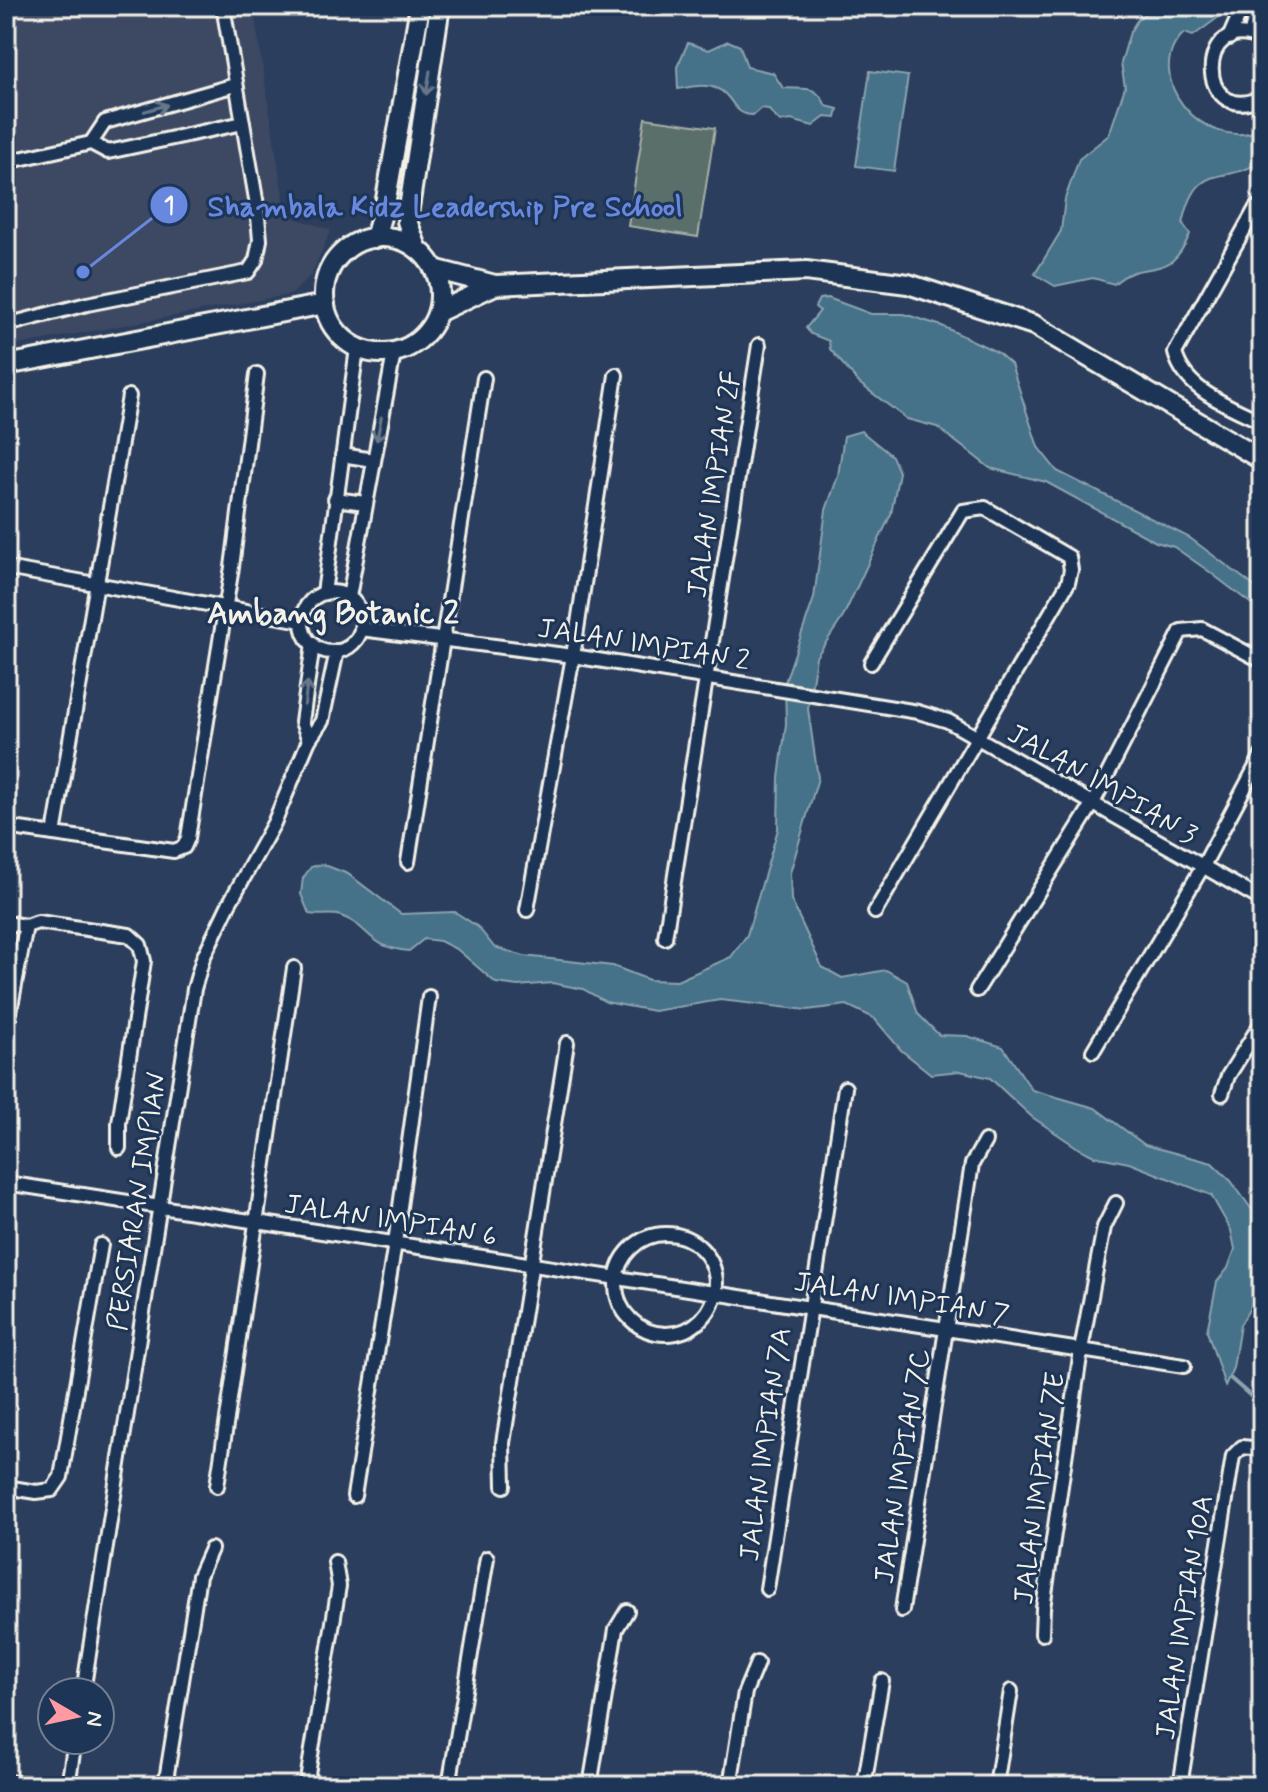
<svg xmlns="http://www.w3.org/2000/svg" width="1268" height="1792" font-family="Mynerve,sans-serif">
	<style>
		.built { fill: #3d4864 }
		.green { fill: #5a6e6a; stroke: #a7b0a9; stroke-width: 2 }
		.water { fill: #457189; stroke: #8ba4af; stroke-width: 2 }
		.lines { fill: none; stroke-linecap: round; stroke-linejoin: round }
		.stream { stroke: #8ba4af; stroke-width: 4 }
		.street-casing { stroke: #f4f1e8; stroke-width: 18 }
		.secondary-casing { stroke: #f4f1e8; stroke-width: 24 }
		.street { stroke: #1d3557; stroke-width: 12 }
		.secondary { stroke: #1d3557; stroke-width: 18 }
		.oneway { stroke: #68778a }
		.labels { text-anchor: middle; stroke-width: 6; stroke-linejoin: round; paint-order: stroke }
		.street-label { font-size: 28px; fill: #f4f1e8; stroke: #1d3557 }
		.quarter-label { font-size: 32px; font-weight: bold; fill: #f4f1e8; stroke: #1d3557 }
		.leader { fill: none; stroke: #6887de; stroke-width: 3 }
		.callout-dot { fill: #6887de; stroke: #1d3557; stroke-width: 3 }
		.mark-label { font-size: 24px; text-anchor: middle; font-weight: bold; fill: #fff }
		.callout-label { font-size: 30px; text-anchor: middle; font-weight: bold; fill: #6887de; stroke: #1d3557; stroke-width: 6; stroke-linejoin: round; paint-order: stroke }
	</style>
	<rect width="100%" height="100%" fill="#2c3e5d"/>
	<filter id="ink" filterUnits="userSpaceOnUse"><feTurbulence type="fractalNoise" baseFrequency=".0125" numOctaves="2"/><feDisplacementMap in="SourceGraphic" scale="16" xChannelSelector="R" yChannelSelector="G"/><feConvolveMatrix kernelMatrix="1 2 1 2 8 2 1 2 1" color-interpolation-filters="sRGB"/></filter>
	<g filter="url(#ink)">
		<path class="built" d="M6 6H253L286 215 331 230 311 275 292 294 6 347Z"/>
		<path class="green" d="M645 118 715 128 698 237 628 226Z"/>
		<g class="water">
			<path d="M1156 6H1228L1227 11 1193 36 1184 33C1139 75 1203 155 1262 129V160C1225 188 1197 156 1183 224L1190 234C1167 287 1146 255 1114 284L1093 278 1055 286 1035 274 1061 231 1065 199 1079 159 1109 135 1125 87 1121 63 1130 32 1138 19Z"/>
			<path d="M728 41 740 46 747 67 773 73 783 88C804 90 816 83 826 106L838 109 836 118 825 117 813 126 791 120 780 122 768 109 761 108 753 115C732 115 734 96 718 89 704 83 692 87 678 89L677 67 688 43 709 50Z"/>
			<path d="M870 71 908 76 894 171 856 166Z"/>
			<path d="M828 298 871 314H904L942 326 997 352 1011 364 1038 447 1057 471 1190 538 1262 592V612L1207 570 1174 547 1156 542 1046 482 990 468 937 427 907 419 859 383 830 349 829 341 811 334 806 328 820 311 815 307 819 299Z"/>
			<path d="M861 431 892 456 899 472 891 514 843 617 816 657 808 709 818 778 790 873 791 900 822 967 842 978 886 970 907 982 918 1014 939 1035 967 1036 1003 1047 1032 1090 1095 1108 1145 1145 1212 1163 1231 1181 1261 1222 1262 1287 1240 1325 1233 1368 1225 1386 1207 1331 1217 1282 1228 1268 1235 1249 1231 1230 1211 1195 1129 1163 1094 1156 1078 1148 1032 1117 990 1078 960 1071 931 1074 901 1050 874 1018 847 1005 807 1010 720 1000 654 1011 606 1002 583 989 552 983 518 986 496 983 458 950 440 941 424 939 409 951C366 947 372 928 341 916 332 913 319 916 309 914L301 894 303 878 311 867 322 864 348 874 401 914 455 912 478 927 494 947 524 956 613 966 649 980 677 981 731 957 747 935 778 829 779 778 786 724 785 682 814 598 826 510 838 476 844 436Z"/>
		</g>
		<g class="lines">
			<path class="stream" d="M1230 1378 1262 1406"/>
			<g class="street-casing">
				<g id="street">
					<path d="M1250 35 1258 6"/>
					<path d="M1229 38 1243 6"/>
					<path d="M1262 40C1195 7 1195 130 1262 97"/>
					<path d="M91 143 105 122 235 85"/>
					<path d="M6 162 91 143 108 152 243 123"/>
					<path d="M1256 208 1175 353C1185 391 1230 406 1262 422"/>
					<path d="M6 325 87 304 248 272 256 260 260 240 257 205 223 6"/>
					<path d="M129 396 54 834 174 851 184 847 188 838 232 567 257 374"/>
					<path d="M342 455 373 460"/>
					<path d="M335 499 365 503"/>
					<path d="M6 568 302 621"/>
					<circle cx="332" cy="622" r="30"/>
					<path d="M324 593 357 348"/>
					<path d="M349 597 394 353"/>
					<path d="M361 629 573 656 918 712 948 721 1262 900"/>
					<path d="M871 663 963 511 985 508 1069 557 1071 570 1068 583 875 912"/>
					<path d="M309 740 302 722 313 644"/>
					<path d="M6 827 54 834"/>
					<path d="M408 862 484 378"/>
					<path d="M527 910 573 656 616 375"/>
					<path d="M6 923 26 926"/>
					<path d="M665 938 759 345"/>
					<path d="M977 990 1092 805 1181 631 1202 629 1262 661"/>
					<path d="M6 1033 26 926 38 922 129 935 140 945 144 961 119 1123V1148"/>
					<path d="M1093 1051 1202 868 1262 755"/>
					<path d="M1222 1094 1228 1076 1262 1022"/>
					<path d="M6 1183 1184 1366"/>
					<circle cx="666" cy="1284" r="50"/>
					<path d="M217 1486 294 968"/>
					<path d="M504 1486 503 1443 567 1043"/>
					<path d="M6 1487 36 1492 52 1490 61 1477 101 1245"/>
					<path d="M354 1496 395 1243 429 997"/>
					<path d="M767 1589 845 1088"/>
					<path d="M902 1610 972 1164 985 1141"/>
					<path d="M1042 1634 1043 1608 1081 1350 1104 1227 1116 1203"/>
					<path d="M83 1692 194 989 203 958 229 904 274 823 309 740 322 721 337 651"/>
					<path d="M6 1782 53 1786"/>
					<path d="M68 1786 75 1740"/>
					<path d="M165 1786 199 1576 211 1549"/>
					<path d="M306 1786 339 1586 335 1562"/>
					<path d="M449 1786 487 1558"/>
					<path d="M590 1786 616 1629 627 1611"/>
					<path d="M730 1786 745 1692 757 1663"/>
					<path d="M864 1786 882 1681"/>
					<path d="M996 1786 1011 1691"/>
					<path d="M1180 1786 1233 1456 1242 1447 1262 1449"/>
				</g>
			</g>
			<g class="secondary-casing">
				<g id="secondary">
					<circle cx="382" cy="295" r="58"/>
					<path d="M375 238 386 199 420 6"/>
					<path d="M417 248 407 221 440 6"/>
					<path d="M434 269 495 285 806 271 908 284 1034 325 1262 460"/>
					<path d="M438 312 495 285"/>
					<path d="M6 365 325 304"/>
				</g>
			</g>
			<use href="#street" class="street"/>
			<use href="#secondary" class="secondary"/>
		</g>
		<defs><path id="oneway-shaft" d="M-6 0H5M1.5-3L5.5 0L1.5 3" fill="none" stroke-width="1.6" stroke-linecap="round" stroke-linejoin="round" transform="scale(2)"/></defs>
		<g class="oneway">
			<use href="#oneway-shaft" transform="translate(428 83) rotate(99)"/>
			<use href="#oneway-shaft" transform="translate(156 108) rotate(-16)"/>
			<use href="#oneway-shaft" transform="translate(379 429) rotate(101)"/>
			<use href="#oneway-shaft" transform="translate(306 693) rotate(-82)"/>
		</g>
	</g>
	<g class="labels">
		<g class="street-label">
			<text transform="translate(713 484) rotate(-81)" y="10">JALAN IMPIAN 2F</text>
			<text transform="translate(644 643) rotate(9)" y="10">JALAN IMPIAN 2</text>
			<text transform="translate(1103 783) rotate(30)" y="10">JALAN IMPIAN 3</text>
			<text transform="translate(136 1201) rotate(-81)" y="10">PERSIARAN IMPIAN</text>
			<text transform="translate(391 1219) rotate(9)" y="10">JALAN IMPIAN 6</text>
			<text transform="translate(902 1297) rotate(9)" y="10">JALAN IMPIAN 7</text>
			<text transform="translate(764 1444) rotate(-82)" y="10">JALAN IMPIAN 7A</text>
			<text transform="translate(901 1466) rotate(-81)" y="10">JALAN IMPIAN 7C</text>
			<text transform="translate(1038 1488) rotate(-82)" y="10">JALAN IMPIAN 7E</text>
			<text transform="translate(1183 1617) rotate(-81)" y="10">JALAN IMPIAN 10A</text>
		</g>
		<g class="quarter-label">
			<text x="333" y="623">Ambang Botanic 2</text>
		</g>
	</g>
	<path class="leader" d="M83 272L169 205"/>
	<g class="callout-dot">
		<circle cx="83" cy="272" r="8"/>
		<circle cx="169" cy="205" r="20"/>
	</g>
	<g class="mark-label">
		<text x="169" y="213">1</text>
	</g>
	<g class="callout-label">
		<text x="445" y="216">Shambala Kidz Leadership Pre School</text>
	</g>
	<rect width="1268" height="1792" fill="none" stroke="#1d3557" stroke-width="32"/>
	<rect x="16" y="16" width="1236" height="1760" fill="none" stroke="#f4f1e8" stroke-width="3" filter="url(#ink)"/>
	<g transform="translate(76 1716) rotate(99)"><circle r="38" fill="#1d3557" stroke="#738091" stroke-width="2"/>
	<path d="M0-6L14 30L0 20L-14 30Z" fill="#ff9aa2"/>
	<text y="-12" font-size="22" font-weight="bold" text-anchor="middle" fill="#f4f1e8">N</text>
	</g>
</svg>
